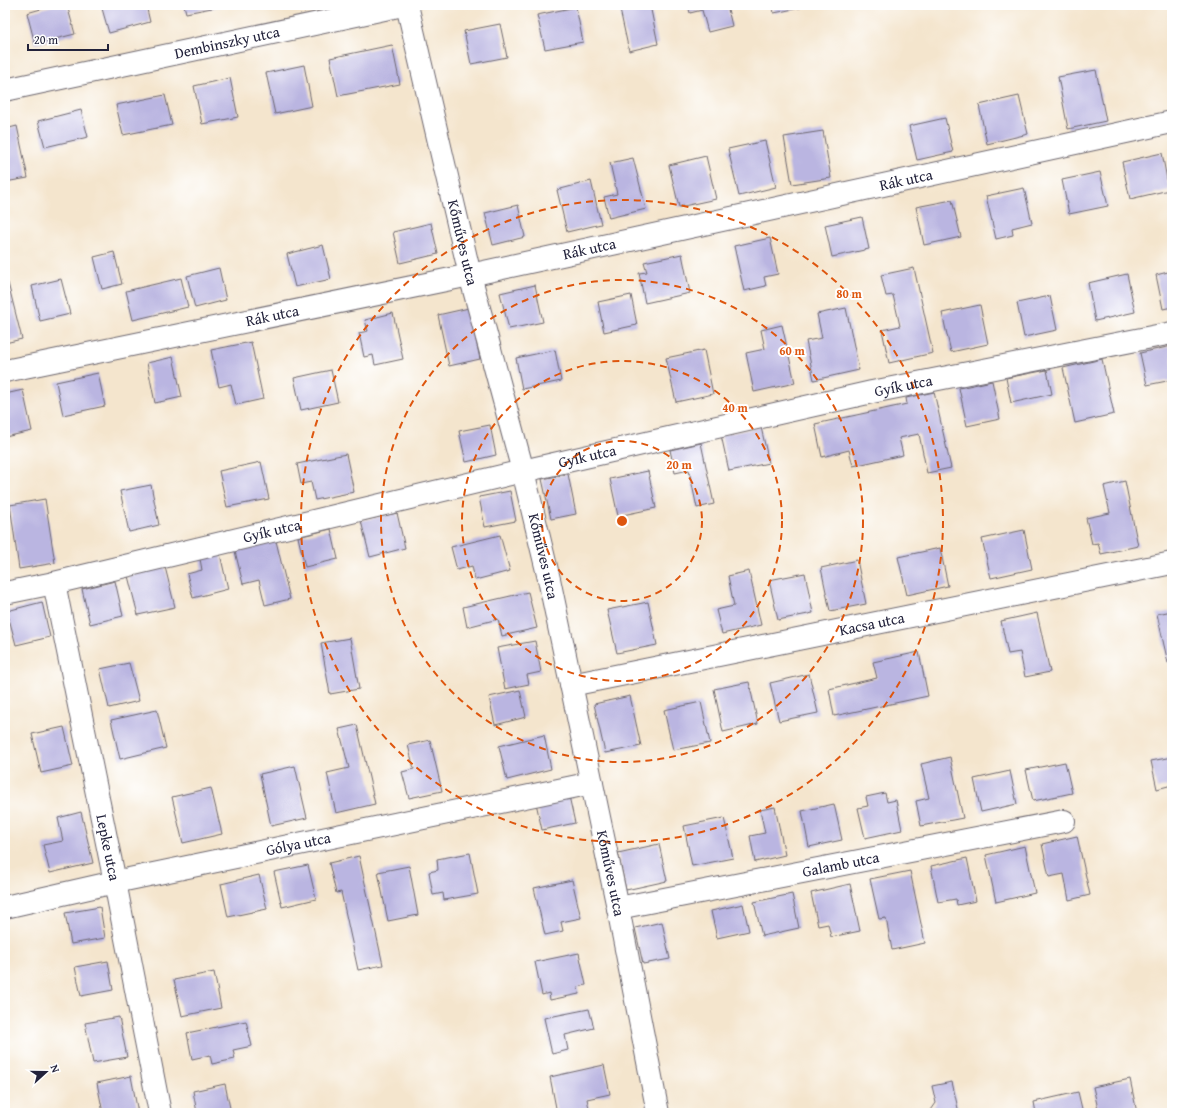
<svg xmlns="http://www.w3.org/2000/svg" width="1177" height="1118" font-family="'Gentium Book Plus',serif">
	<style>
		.building { fill: #bab5e1 }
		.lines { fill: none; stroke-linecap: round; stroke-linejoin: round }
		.minor-casing { stroke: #6c666e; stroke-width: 24 }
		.minor { stroke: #fff; stroke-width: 22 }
		.ring { fill: none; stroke: #de560e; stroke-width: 2; stroke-dasharray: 7 5 }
		.labels { text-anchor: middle; stroke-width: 4; stroke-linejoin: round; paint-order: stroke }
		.street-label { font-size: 15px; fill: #22223b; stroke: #fff }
		.centre { fill: #de560e; stroke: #fff; stroke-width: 2 }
		.ring-label { font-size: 12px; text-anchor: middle; font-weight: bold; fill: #de560e; stroke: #fff; stroke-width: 4; stroke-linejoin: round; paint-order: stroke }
	</style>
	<rect width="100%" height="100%" fill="#fff"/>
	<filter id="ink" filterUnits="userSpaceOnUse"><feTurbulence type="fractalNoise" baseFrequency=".025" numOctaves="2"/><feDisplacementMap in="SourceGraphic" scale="8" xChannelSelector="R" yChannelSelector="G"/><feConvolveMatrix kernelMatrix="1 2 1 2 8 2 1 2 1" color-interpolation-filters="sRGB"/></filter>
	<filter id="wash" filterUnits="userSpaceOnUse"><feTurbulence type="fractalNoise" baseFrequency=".012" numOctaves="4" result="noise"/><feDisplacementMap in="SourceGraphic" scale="16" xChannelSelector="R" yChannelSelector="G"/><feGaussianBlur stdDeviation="0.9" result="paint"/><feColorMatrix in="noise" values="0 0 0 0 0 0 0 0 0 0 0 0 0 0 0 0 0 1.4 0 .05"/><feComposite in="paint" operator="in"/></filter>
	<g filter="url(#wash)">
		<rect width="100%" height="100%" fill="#f4e5cd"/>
		<g id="blocks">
			<g class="building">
				<path d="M55 5H67L75 34 35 44 27 13Z"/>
				<path d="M101 5H146L150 22 109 33Z"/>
				<path d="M184 5H222V6L186 13Z"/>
				<path d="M619 5H650L658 44 629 51Z"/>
				<path d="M688 5H727L732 26 708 32 702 10 690 13Z"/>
				<path d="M772 5H809V6L774 13Z"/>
				<path d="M576 7 583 42 545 49 537 15Z"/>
				<path d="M500 24 507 57 471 64 464 31Z"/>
				<path d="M392 45 400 84 338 96 330 58Z"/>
				<path d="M304 65 312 106 275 114 266 73Z"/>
				<path d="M1096 70 1106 121 1068 129 1058 77Z"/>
				<path d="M230 78 238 117 202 124 194 86Z"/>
				<path d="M165 95 172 125 123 135 116 105Z"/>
				<path d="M1019 96 1028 134 987 144 979 105Z"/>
				<path d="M81 110 88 137 45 147 38 121Z"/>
				<path d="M945 118 953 152 917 160 909 126Z"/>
				<path d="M17 126 28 178 5 182V129Z"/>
				<path d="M823 131 831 178 792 184 784 137Z"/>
				<path d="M765 141 776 187 739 196 728 149Z"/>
				<path d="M1162 153 1169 190 1130 199 1122 162Z"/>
				<path d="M706 156 716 199 679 207 669 165Z"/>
				<path d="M633 158 646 209 609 218 604 197 617 194 610 163Z"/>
				<path d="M1100 172 1108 206 1069 214 1062 180Z"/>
				<path d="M591 181 601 224 567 232 557 190Z"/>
				<path d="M1024 188 1032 223 1012 228 1013 235 996 239 986 196Z"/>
				<path d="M952 200 961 237 924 245 916 207Z"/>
				<path d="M518 205 525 237 493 245 485 213Z"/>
				<path d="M862 217 869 249 832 257 825 225Z"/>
				<path d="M431 223 438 254 400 263 393 232Z"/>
				<path d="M770 238 778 274 764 277 766 286 744 291 734 246Z"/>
				<path d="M323 245 331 279 295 287 287 254Z"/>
				<path d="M114 252 122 284 102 289 94 257Z"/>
				<path d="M682 254 690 293 645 303 639 273 647 272 644 262Z"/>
				<path d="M219 268 226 300 195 308 187 276Z"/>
				<path d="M914 268 933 353 889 363 882 330 900 326 893 295 886 296 881 275Z"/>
				<path d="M1172 271V307L1163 309 1156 275Z"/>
				<path d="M1127 274 1135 312 1095 321 1088 283Z"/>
				<path d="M181 278 188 307 133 320 126 291Z"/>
				<path d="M61 279 70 314 40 321 32 286Z"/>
				<path d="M8 283 22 339 5 343V284Z"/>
				<path d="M535 285 543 322 509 329 500 293Z"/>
				<path d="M631 295 637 325 604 332 598 302Z"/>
				<path d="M1050 296 1057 330 1024 337 1017 303Z"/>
				<path d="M980 305 988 344 951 352 942 313Z"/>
				<path d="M469 308 480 359 449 366 438 315Z"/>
				<path d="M846 308 859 370 814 380 806 341 822 338 817 314Z"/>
				<path d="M393 313 403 359 375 365 373 355 364 357 359 333 368 331 365 320Z"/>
				<path d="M782 325 795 383 754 392 746 353 765 349 761 330Z"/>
				<path d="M251 342 263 399 236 405 231 384 219 387 211 350Z"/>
				<path d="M1172 346V380L1147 385 1140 353Z"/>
				<path d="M555 350 561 381 522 389 516 358Z"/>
				<path d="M704 350 713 394 676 402 666 358Z"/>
				<path d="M173 357 182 397 155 403 147 363Z"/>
				<path d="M1102 359 1114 414 1075 423 1063 368Z"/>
				<path d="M331 370 338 402 301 410 294 378Z"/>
				<path d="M1047 370 1052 394 1011 403 1006 378Z"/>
				<path d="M98 373 105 406 63 415 56 382Z"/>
				<path d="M992 381 1000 419 967 426 959 388Z"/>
				<path d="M23 390 32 431 5 437V394Z"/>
				<path d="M934 392 951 468 927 473 919 434 899 438 903 455 853 466 849 450 822 457 815 424 907 404 906 398Z"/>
				<path d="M490 425 496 455 466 462 459 431Z"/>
				<path d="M761 427 769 463 729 471 721 435Z"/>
				<path d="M701 443 714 504 697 508 689 470 675 473 670 450Z"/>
				<path d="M346 454 354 492 315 500 311 482 301 484 297 464Z"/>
				<path d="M261 462 269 499 227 507 219 471Z"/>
				<path d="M648 471 656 508 618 516 610 479Z"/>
				<path d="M568 474 576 514 551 519 542 479Z"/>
				<path d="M1125 481 1138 546 1101 554 1098 543 1092 544 1086 518 1110 513 1104 486Z"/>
				<path d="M151 485 159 525 129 532 120 491Z"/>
				<path d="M510 491 516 521 485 527 479 497Z"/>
				<path d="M45 499 55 563 19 569 10 505Z"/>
				<path d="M397 513 405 548 370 557 361 521Z"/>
				<path d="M331 529 338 559 305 567 298 537Z"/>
				<path d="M1024 530 1032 569 991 578 982 539Z"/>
				<path d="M500 535 510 571 475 580 472 566 457 570 451 547Z"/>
				<path d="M276 541 290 599 265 605 259 580 243 584 235 551Z"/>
				<path d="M940 548 948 586 907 595 898 557Z"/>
				<path d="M220 554 228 589 193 598 187 574 202 570 200 559Z"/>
				<path d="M857 560 866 604 830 611 821 568Z"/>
				<path d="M165 567 175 607 138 615 128 576Z"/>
				<path d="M749 571 761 625 722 634 716 610 734 606 728 576Z"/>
				<path d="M805 573 813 613 778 620 769 580Z"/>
				<path d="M115 581 123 616 90 624 82 589Z"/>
				<path d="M528 592 537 628 502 636 498 619 467 627 463 607Z"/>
				<path d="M42 602 50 637 16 645 7 611Z"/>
				<path d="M648 602 657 645 617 653 607 610Z"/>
				<path d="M1172 611V663H1168L1157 614Z"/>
				<path d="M1037 613 1050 672 1025 677 1020 652 1008 654 1001 621Z"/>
				<path d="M350 638 359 689 330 694 321 643Z"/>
				<path d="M535 641 541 672 527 675 529 684 505 689 497 648Z"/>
				<path d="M919 652 928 696 834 716 829 689 877 678 873 662Z"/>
				<path d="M129 663 139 701 109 708 100 669Z"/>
				<path d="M809 674 818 713 779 721 770 683Z"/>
				<path d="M749 682 758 724 723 732 714 689Z"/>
				<path d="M520 690 526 717 495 725 489 697Z"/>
				<path d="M630 696 641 746 605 753 594 704Z"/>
				<path d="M701 702 710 743 673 750 664 710Z"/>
				<path d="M157 710 166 748 120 759 111 720Z"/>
				<path d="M357 725 375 804 336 813 327 773 349 768 339 729Z"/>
				<path d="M64 727 73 766 41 773 32 734Z"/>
				<path d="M544 735 551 769 507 780 499 746Z"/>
				<path d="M430 740 442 791 409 798 402 772 414 769 408 745Z"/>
				<path d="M950 757 963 818 921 826 916 801 929 798 921 764Z"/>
				<path d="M1172 757V785L1157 789 1151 761Z"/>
				<path d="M1065 762 1072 793 1033 801 1026 770Z"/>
				<path d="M295 766 307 818 271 826 260 774Z"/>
				<path d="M1010 771 1017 804 981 812 974 779Z"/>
				<path d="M211 788 222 834 183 843 172 797Z"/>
				<path d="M885 793 887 802 896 800 902 830 865 838 858 808 868 806 866 797Z"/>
				<path d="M569 796 575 823 542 830 536 803Z"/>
				<path d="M834 804 842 840 809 847 802 811Z"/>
				<path d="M775 807 785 855 755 862 750 836 765 833 760 810Z"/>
				<path d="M81 812 93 863 50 873 43 845 63 841 58 818Z"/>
				<path d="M724 818 733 858 692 866 684 826Z"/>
				<path d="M1077 836 1090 895 1069 900 1064 874 1049 877 1042 844Z"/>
				<path d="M659 844 667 881 626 890 618 853Z"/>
				<path d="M1025 846 1035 893 996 902 986 855Z"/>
				<path d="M470 853 478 894 444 900 443 893 433 895 429 872 438 870 437 859Z"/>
				<path d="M359 856 383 965 358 970 341 892 336 893 329 863Z"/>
				<path d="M967 858 976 901 957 905 956 899 938 902 931 866Z"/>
				<path d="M308 865 316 899 282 907 274 872Z"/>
				<path d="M409 866 418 915 388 921 378 872Z"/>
				<path d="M910 871 925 943 892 950 886 918 879 919 870 879Z"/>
				<path d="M259 875 267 909 228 917 221 884Z"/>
				<path d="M572 880 581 918 561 922 563 931 545 935 534 888Z"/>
				<path d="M850 884 860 931 831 937 828 924 818 926 811 893Z"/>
				<path d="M792 894 799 928 762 936 754 902Z"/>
				<path d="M743 904 749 931 717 938 711 911Z"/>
				<path d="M100 907 105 938 71 944 65 913Z"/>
				<path d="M662 922 670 959 643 964 635 928Z"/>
				<path d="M579 953 586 985 578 987 579 994 550 1000 549 993 542 995 535 962Z"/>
				<path d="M108 961 113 990 81 996 75 967Z"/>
				<path d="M214 972 221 1008 182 1016 174 980Z"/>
				<path d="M589 1009 594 1028 565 1035 568 1050 552 1054 544 1018Z"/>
				<path d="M119 1017 127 1057 93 1063 85 1023Z"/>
				<path d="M246 1021 252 1046 233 1050 235 1059 212 1064 210 1055 192 1059 187 1033Z"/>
				<path d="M604 1065 610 1094 587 1099 589 1108 566 1113H557L550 1077Z"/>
				<path d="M131 1076 138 1113H103L97 1083Z"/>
				<path d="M1130 1079 1137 1113H1099L1093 1087Z"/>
				<path d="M952 1082 959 1113H929L936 1103 932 1086Z"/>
				<path d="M225 1084 231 1113H197L193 1091Z"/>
				<path d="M1078 1092 1083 1113H1036L1034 1102Z"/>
				<path d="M1019 1109V1113H1001V1112Z"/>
			</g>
		</g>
	</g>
	<g filter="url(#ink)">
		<use href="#blocks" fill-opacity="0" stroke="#6c666e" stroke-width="1"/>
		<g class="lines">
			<g class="minor-casing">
				<g id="minor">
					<path id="s1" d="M407 5 470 275 523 471 549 579 618 908 658 1113"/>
					<path id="s2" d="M5 90 403 5"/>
					<path id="s3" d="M5 371 470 275 1172 122"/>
					<path id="s4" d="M54 583 115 882 160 1113"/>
					<path id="s5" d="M5 593 54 583 523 471 872 392 1172 333"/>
					<path id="s6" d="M571 685 1172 563"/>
					<path id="s7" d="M5 907 115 882 592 783"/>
					<path id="s8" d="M618 908 1064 821"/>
				</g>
			</g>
			<use href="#minor" class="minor"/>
		</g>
	</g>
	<g class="ring">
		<circle cx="622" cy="521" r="80"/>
		<circle cx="622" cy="521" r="160"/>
		<circle cx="622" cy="521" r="241"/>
		<circle cx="622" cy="521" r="321"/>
	</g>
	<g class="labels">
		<g class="street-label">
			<text dy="5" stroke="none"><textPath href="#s2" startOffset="227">Dembinszky utca</textPath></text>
			<text dy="5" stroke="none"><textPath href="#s3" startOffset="921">Rák utca</textPath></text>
			<text dy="5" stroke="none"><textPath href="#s1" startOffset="244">Kőműves utca</textPath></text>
			<text dy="5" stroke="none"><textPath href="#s3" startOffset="597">Rák utca</textPath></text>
			<text dy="5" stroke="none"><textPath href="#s3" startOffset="273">Rák utca</textPath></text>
			<text dy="5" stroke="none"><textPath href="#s5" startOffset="922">Gyík utca</textPath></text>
			<text dy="5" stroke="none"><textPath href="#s5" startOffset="598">Gyík utca</textPath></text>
			<text dy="5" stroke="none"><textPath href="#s5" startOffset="274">Gyík utca</textPath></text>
			<text dy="5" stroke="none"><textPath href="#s1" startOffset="568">Kőműves utca</textPath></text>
			<text dy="5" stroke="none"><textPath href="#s6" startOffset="307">Kacsa utca</textPath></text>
			<text dy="5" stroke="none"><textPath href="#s7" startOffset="300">Gólya utca</textPath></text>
			<text dy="5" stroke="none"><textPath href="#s4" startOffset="270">Lepke utca</textPath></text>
			<text dy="5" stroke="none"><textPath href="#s8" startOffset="227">Galamb utca</textPath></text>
			<text dy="5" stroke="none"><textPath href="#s1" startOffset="892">Kőműves utca</textPath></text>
		</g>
	</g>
	<circle cx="622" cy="521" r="6" class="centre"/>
	<g class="ring-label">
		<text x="849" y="298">80 m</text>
		<text x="792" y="355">60 m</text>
		<text x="735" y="412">40 m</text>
		<text x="679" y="469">20 m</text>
	</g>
	<rect width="1177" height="1118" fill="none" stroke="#fff" stroke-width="20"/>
	<g transform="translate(46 1072) rotate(69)" stroke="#ffffff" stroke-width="3" paint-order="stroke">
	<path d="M0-3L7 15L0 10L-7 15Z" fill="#22223b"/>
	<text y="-6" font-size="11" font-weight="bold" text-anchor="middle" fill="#22223b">N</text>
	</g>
	<path d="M28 44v6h80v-6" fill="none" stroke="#22223b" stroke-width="2"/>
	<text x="34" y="44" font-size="12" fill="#22223b" stroke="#ffffff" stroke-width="3" paint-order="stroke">20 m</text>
</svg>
